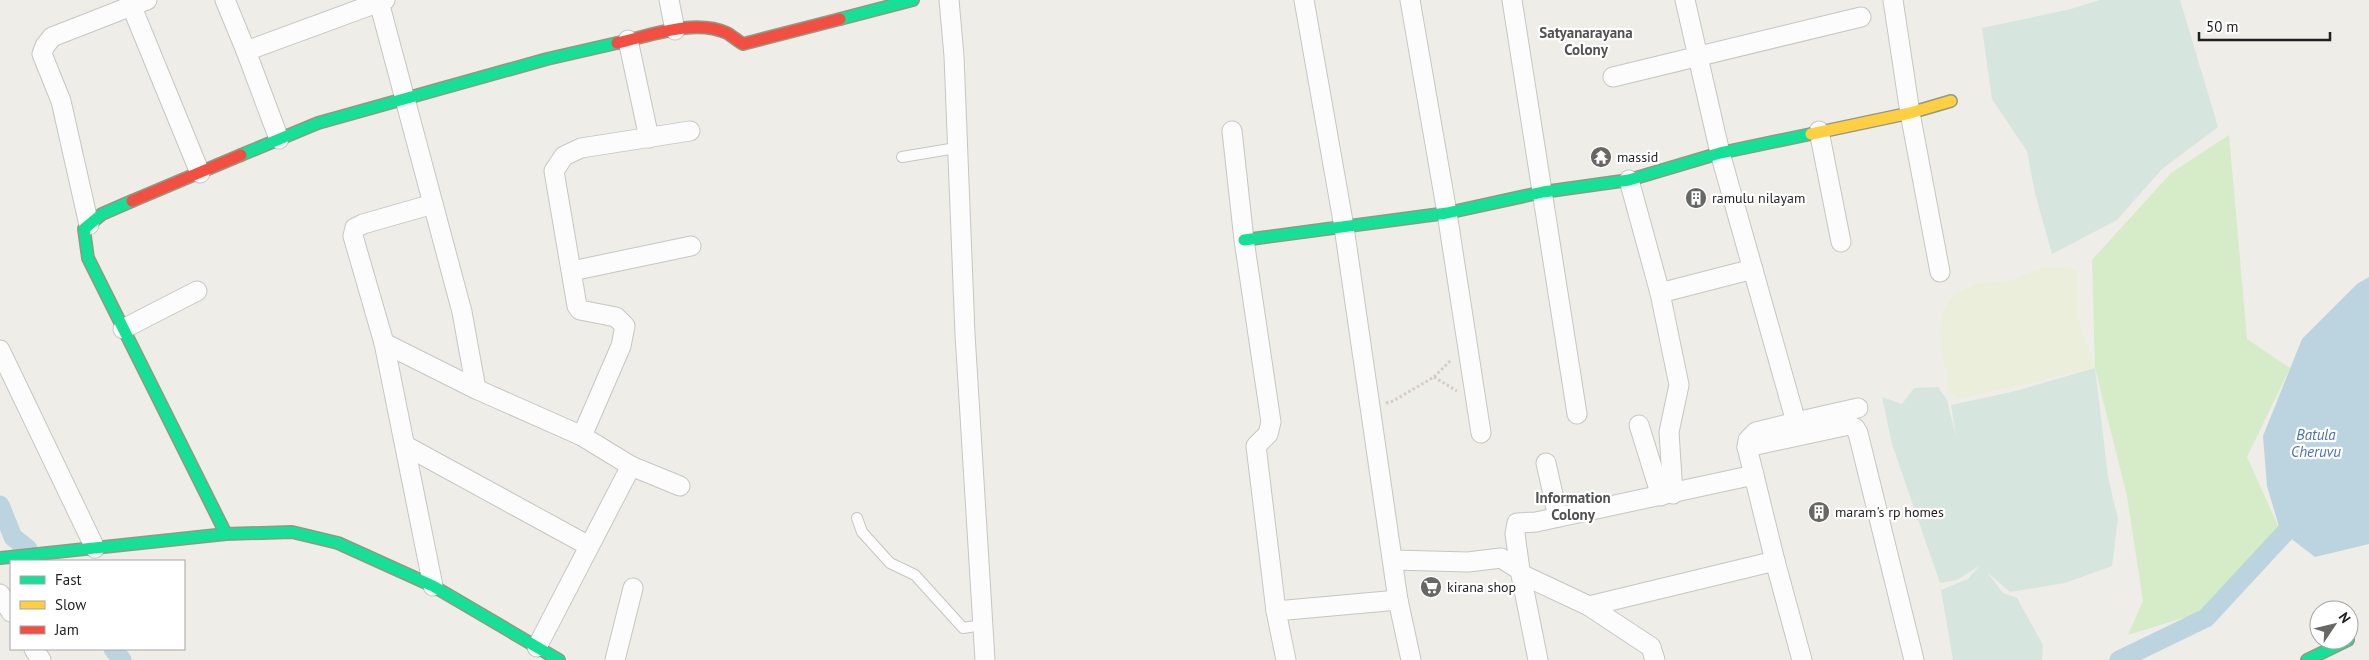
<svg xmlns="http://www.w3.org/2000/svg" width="2369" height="660" font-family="'PT Sans',sans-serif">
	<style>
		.farmland { fill: #ebeedb }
		.grass { fill: #d6ebc7 }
		.wetland { fill: #d6e5de }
		.water { fill: #bcd4e0 }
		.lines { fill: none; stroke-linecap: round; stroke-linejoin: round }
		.canal { stroke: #bcd4e0; stroke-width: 19 }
		.lane-casing { stroke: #c6c6c4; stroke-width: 12 }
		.street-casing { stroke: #c6c6c4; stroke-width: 21 }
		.fast-casing { stroke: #939880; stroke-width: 14 }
		.slow-casing { stroke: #939880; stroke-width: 14 }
		.jam-casing { stroke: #939880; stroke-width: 14 }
		.path { stroke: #d7cbc7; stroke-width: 3; stroke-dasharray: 2.5 2.5; stroke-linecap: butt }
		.lane { stroke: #fcfcfc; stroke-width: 10 }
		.street { stroke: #fcfcfc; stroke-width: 19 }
		.fast { stroke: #16e098; stroke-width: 11 }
		.slow { stroke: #ffcf43; stroke-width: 11 }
		.jam { stroke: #f24e42; stroke-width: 11 }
		.labels { text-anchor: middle; stroke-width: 4.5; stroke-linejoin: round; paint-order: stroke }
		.poi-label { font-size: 14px; fill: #1f1f1f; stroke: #fff; text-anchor: start }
		.neighbourhood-label { font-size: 15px; font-weight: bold; fill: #525252; stroke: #fff }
		.water-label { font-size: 15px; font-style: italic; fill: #4c71af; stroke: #fff }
	</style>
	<rect width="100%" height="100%" fill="#eeede8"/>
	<path class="farmland" d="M2043 267H2068L2078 272 2079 324 2095 368 1959 399 1948 391 1940 334 1943 311 1953 295 1979 283 2012 280Z"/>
	<path class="grass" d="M2229 135 2247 339 2290 368 2247 457 2280 530 2215 608 2128 635 2143 601 2127 496 2095 368 2092 260 2171 173Z"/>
	<g class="wetland">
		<path d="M2100 0H2180L2218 127 2162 169 2117 220 2052 254 2035 193 2027 151 1992 99 1982 28 2071 9Z"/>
		<path d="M2095 368 2108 477 2118 519 2112 566 2065 583 2010 592 1987 572 2003 593 2017 598 2043 645 2042 660H1953L1941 590 1968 579 1979 566 1957 580 1940 583 1892 444 1882 397 1902 404 1914 388 1938 387 1947 400 1956 437 1951 405 2016 391Z"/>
	</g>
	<path class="water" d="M2369 277V544L2315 557 2280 530 2267 486 2263 436 2302 339 2357 284Z"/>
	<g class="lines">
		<g class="canal">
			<path d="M0 505 13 537 28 549"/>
			<path d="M113 649 122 660"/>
			<path d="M2119 660 2206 618 2295 522"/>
		</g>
		<g class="lane-casing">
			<g id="lane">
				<path d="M902 157 956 148"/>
				<path d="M857 518 862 532 890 563 915 575 963 628 983 625"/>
			</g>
		</g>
		<g class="street-casing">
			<g id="street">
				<path d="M129 0 200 173"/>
				<path d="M225 0 246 51"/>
				<path d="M669 0 675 30"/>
				<path d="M949 0 954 56 965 334 985 660"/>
				<path d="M1304 0 1344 227 1398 600 1411 660"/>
				<path d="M1410 0 1447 213 1481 433"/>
				<path d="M1512 0 1577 414"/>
				<path d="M1685 0 1720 153 1796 422 1756 432 1748 440 1747 447 1775 561"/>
				<path d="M1893 0 1910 113 1940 272"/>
				<path d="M379 2 462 312 476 389"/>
				<path d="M628 40 649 138"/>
				<path d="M1613 77 1861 17"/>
				<path d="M1232 131 1244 240 1271 422 1268 434 1256 446 1276 611"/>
				<path d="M1819 131 1841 242"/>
				<path d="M279 139 246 51 385 0"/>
				<path d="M1629 180 1660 293 1679 385 1669 432 1673 494"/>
				<path d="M433 204 363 224 355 228 353 236 384 343 433 586"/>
				<path d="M89 225 61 101 42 54 45 46 52 37 147 0"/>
				<path d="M572 271 691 246"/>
				<path d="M1660 293 1753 269"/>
				<path d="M123 329 197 291"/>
				<path d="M384 343 476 389 582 436 631 466 680 486"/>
				<path d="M0 350 95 548"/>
				<path d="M1796 422 1858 408"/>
				<path d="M1639 425 1661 496"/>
				<path d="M582 436 621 346 625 326 616 317 580 310 577 306 554 171 564 156 581 148 690 131"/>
				<path d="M406 446 589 546"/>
				<path d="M1747 447 1849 425 1855 428 1858 433 1914 660"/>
				<path d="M1546 463 1558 517"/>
				<path d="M1394 560 1468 562 1501 558 1520 570"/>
				<path d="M1521 574 1589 606 1651 647 1655 660"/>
				<path d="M0 594 11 612"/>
				<path d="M1589 606 1775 561 1802 660"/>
				<path d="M537 647 631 466"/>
				<path d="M34 649 41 660"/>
				<path d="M615 660 633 588"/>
				<path d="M1286 660 1276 611 1398 600"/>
				<path d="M1538 660 1520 570 1515 534 1517 523 1536 522 1754 475"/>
			</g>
		</g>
		<g class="fast-casing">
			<g id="fast">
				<path d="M840 19 913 0"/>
				<path d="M241 155 318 123 547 59 617 43"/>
				<path d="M132 201 102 214 84 229 88 258 226 534"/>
				<path d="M1244 240 1447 213 1543 192 1629 180 1720 153 1811 134"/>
				<path d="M0 558 226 534 292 532 338 543 433 586 559 660"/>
				<path d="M2307 660 2348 640"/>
			</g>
		</g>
		<g class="slow-casing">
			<path id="slow" d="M1811 134 1910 113 1951 101"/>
		</g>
		<g class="jam-casing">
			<g id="jam">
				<path d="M617 43C650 36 694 18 727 33 732 36 738 41 743 44L840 19"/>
				<path d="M132 201 241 155"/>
			</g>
		</g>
		<g class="path">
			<path d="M1434 377 1457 391"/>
			<path d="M1386 403 1393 401 1434 377 1451 360"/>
		</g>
		<use href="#lane" class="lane"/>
		<use href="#street" class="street"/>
		<use href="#fast" class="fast"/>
		<use href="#slow" class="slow"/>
		<use href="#jam" class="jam"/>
	</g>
	<defs>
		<g id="temple-disc" transform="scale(1.125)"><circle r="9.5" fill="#676765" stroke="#fff"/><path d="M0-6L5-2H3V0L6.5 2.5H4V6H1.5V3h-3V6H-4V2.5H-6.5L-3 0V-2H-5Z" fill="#fff"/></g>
		<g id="building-disc" transform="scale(1.125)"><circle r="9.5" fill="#676765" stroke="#fff"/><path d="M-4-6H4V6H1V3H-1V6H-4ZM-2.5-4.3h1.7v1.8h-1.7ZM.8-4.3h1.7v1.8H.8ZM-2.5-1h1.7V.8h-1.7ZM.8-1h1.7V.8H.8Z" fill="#fff"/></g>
		<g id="supermarket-disc" transform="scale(1.125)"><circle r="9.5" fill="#676765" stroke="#fff"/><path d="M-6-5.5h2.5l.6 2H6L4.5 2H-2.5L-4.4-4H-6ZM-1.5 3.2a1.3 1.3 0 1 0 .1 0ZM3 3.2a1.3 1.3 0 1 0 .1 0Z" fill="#fff"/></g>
	</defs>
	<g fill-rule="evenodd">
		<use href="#temple-disc" x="1601" y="157"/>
		<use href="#building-disc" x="1696" y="198"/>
		<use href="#building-disc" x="1819" y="512"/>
		<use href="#supermarket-disc" x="1431" y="587"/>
	</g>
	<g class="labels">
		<g class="poi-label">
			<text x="1617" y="162">massid</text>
			<text x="1712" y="203">ramulu nilayam</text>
			<text x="1835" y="517">maram's rp homes</text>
			<text x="1447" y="592">kirana shop</text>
		</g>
		<g class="neighbourhood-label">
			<text x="1586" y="38">Satyanarayana<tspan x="1586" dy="17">Colony</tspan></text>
			<text x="1573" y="503">Information<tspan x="1573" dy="17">Colony</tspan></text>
		</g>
		<g class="water-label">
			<text x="2316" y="440">Batula<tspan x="2316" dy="17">Cheruvu</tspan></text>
		</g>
	</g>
	<rect x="10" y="560" width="175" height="90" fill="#ffffff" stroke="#a5a5a5"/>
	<rect x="20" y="576" width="25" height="8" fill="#16e098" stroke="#a5a5a5"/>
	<text x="55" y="585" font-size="15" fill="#1f1f1f">Fast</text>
	<rect x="20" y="601" width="25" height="8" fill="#ffcf43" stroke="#a5a5a5"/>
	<text x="55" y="610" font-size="15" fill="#1f1f1f">Slow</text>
	<rect x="20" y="626" width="25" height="8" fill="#f24e42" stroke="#a5a5a5"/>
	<text x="55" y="635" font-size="15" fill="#1f1f1f">Jam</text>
	<g transform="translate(2334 625) rotate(55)"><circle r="24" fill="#ffffff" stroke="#a5a5a5"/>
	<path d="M0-4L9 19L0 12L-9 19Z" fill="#676765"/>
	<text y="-8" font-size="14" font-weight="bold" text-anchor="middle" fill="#1f1f1f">N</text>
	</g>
	<path d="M2199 32v8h131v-8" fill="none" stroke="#1f1f1f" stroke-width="2.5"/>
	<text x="2206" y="32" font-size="15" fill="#1f1f1f" stroke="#ffffff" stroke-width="4" paint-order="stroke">50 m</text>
</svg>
